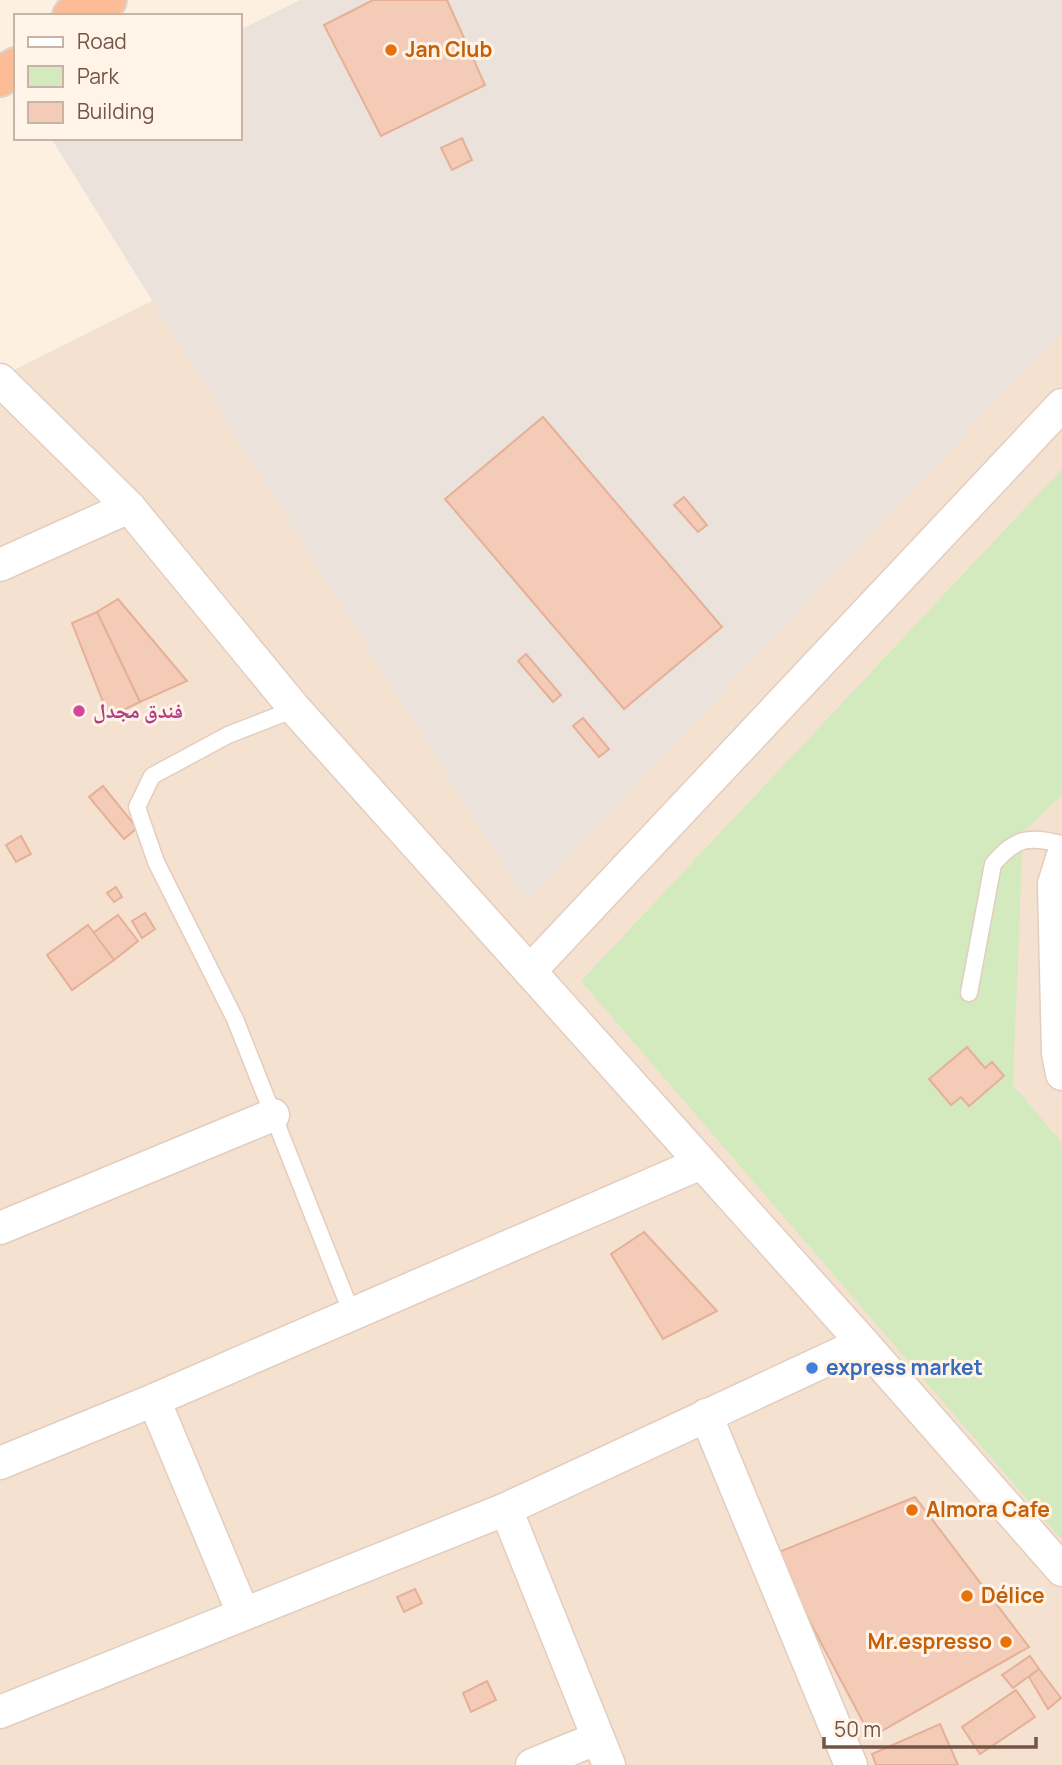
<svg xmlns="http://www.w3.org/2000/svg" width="1062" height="1765" font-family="Manrope,'Noto Naskh Arabic',sans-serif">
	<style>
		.residential { fill: #f4e1cf }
		.industrial { fill: #ebe2dc }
		.green { fill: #d3eabf }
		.building { fill: #f3cbb7; stroke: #e6b097; stroke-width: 2 }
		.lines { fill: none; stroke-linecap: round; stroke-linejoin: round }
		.service-casing { stroke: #e3cdbf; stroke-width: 19 }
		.minor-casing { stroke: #e3cdbf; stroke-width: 35 }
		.trunk-casing { stroke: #dbd3cf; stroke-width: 42 }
		.service { stroke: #fff; stroke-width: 16 }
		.minor { stroke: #fff; stroke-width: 32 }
		.trunk { stroke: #fcbc96; stroke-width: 38 }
		.food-dot { fill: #e8710a; stroke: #fff4e7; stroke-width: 2.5 }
		.hotel-dot { fill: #d1479c; stroke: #fff4e7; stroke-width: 2.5 }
		.shop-dot { fill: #3f7fe0; stroke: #fff4e7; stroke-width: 2.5 }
		.labels { text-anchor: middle; stroke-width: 6; stroke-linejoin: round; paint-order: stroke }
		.food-label { font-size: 21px; font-weight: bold; fill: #c56008; stroke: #fff4e7; text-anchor: start }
		.hotel-label { font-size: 21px; font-weight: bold; fill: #b23c85; stroke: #fff4e7; text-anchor: start }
		.shop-label { font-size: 21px; font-weight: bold; fill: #366cbe; stroke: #fff4e7; text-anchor: start }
	</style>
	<rect width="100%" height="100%" fill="#fdf0e0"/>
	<path class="residential" d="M751 0H1062V1765H0V377Z"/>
	<path class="industrial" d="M300 0H1062V331L526 902 51 138H240V30Z"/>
	<path class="green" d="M1062 469V795L1023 832 1013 1085 1062 1143V1540L581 981Z"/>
	<g class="building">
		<path d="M373 0H447L485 85 381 136 324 25Z"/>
		<path d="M462 138 472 160 452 170 441 148Z"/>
		<path d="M543 417 722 627 624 709 445 499Z"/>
		<path d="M684 497 707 525 698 532 674 505Z"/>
		<path d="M118 599 187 681 140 702 97 612Z"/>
		<path d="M97 612 140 702 109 717 72 623Z"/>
		<path d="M526 654 561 695 553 702 518 661Z"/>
		<path d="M583 718 609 749 599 757 573 726Z"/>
		<path d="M103 786 137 828 124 839 89 797Z"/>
		<path d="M21 836 31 854 16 862 6 845Z"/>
		<path d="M116 887 122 897 114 902 107 893Z"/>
		<path d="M145 913 155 929 142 938 132 921Z"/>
		<path d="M118 915 138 941 114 960 93 933Z"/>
		<path d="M88 925 114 960 72 990 47 955Z"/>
		<path d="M967 1047 985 1068 992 1062 1004 1076 969 1106 961 1097 951 1105 929 1079Z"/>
		<path d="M644 1232 717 1311 663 1339 611 1254Z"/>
		<path d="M915 1497 1029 1647 871 1737 774 1554Z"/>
		<path d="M415 1589 422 1603 404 1612 397 1597Z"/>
		<path d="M1030 1656 1039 1669 1013 1688 1002 1675Z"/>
		<path d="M1039 1669 1061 1698 1048 1709 1029 1677Z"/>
		<path d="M487 1681 496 1700 471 1712 463 1693Z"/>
		<path d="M1016 1690 1035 1717 980 1754 962 1727Z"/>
		<path d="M940 1724 958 1765H876L872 1754Z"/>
	</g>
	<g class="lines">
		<g class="service-casing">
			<g id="service">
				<path d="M295 709 228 735 152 776 137 807 156 862 235 1019 352 1314"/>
				<path d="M969 993 993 864C1017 837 1027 836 1062 844"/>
			</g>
		</g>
		<g class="minor-casing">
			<g id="minor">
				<path d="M0 380 129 507 295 709 863 1343 1062 1570"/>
				<path d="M0 565 129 507"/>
				<path d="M1062 858 1054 884 1058 1053 1062 1074"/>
				<path d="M530 971 1062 405"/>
				<path d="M0 1228 273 1115"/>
				<path d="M154 1400 243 1613"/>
				<path d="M706 1415 851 1765"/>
				<path d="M0 1463 154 1400 701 1163"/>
				<path d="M506 1509 609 1765"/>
				<path d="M0 1712 506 1509 863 1343"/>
				<path d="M532 1765 598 1738"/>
			</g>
		</g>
		<g class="trunk-casing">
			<g id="trunk">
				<path d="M72 16 107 0"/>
				<path d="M0 77 16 67"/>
			</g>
		</g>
		<use href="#service" class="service"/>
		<use href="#minor" class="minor"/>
		<use href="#trunk" class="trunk"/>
	</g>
	<g class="food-dot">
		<circle cx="391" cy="50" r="7"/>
		<circle cx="912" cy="1510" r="7"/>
		<circle cx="967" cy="1596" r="7"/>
		<circle cx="1006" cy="1642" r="7"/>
	</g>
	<circle class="hotel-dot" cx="79" cy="711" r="7"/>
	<circle class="shop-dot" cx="812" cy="1368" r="7"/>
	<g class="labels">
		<g class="food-label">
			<text x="405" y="57">Jan Club</text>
			<text x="926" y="1517">Almora Cafe</text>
			<text x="981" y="1603">Délice</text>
			<text x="992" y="1649" text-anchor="end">Mr.espresso</text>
		</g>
		<g class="hotel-label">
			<text x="93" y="718">فندق مجدل</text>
		</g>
		<g class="shop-label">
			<text x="826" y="1375">express market</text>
		</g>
	</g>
	<rect x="14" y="14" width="228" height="126" fill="#fff4e7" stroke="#c7b4a7" stroke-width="2"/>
	<rect x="28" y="37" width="35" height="10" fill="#ffffff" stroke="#c7b4a7" stroke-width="2"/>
	<text x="77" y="49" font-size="21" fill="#745447">Road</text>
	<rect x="28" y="66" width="35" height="21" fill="#d3eabf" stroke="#c7b4a7" stroke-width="2"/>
	<text x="77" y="84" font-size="21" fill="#745447">Park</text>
	<rect x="28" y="102" width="35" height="21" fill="#f3cbb7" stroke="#c7b4a7" stroke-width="2"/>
	<text x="77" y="119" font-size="21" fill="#745447">Building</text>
	<path d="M824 1737v10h212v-10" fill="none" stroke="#745447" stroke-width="3.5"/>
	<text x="834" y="1737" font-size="21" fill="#745447" stroke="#fff4e7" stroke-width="5" paint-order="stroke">50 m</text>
</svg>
